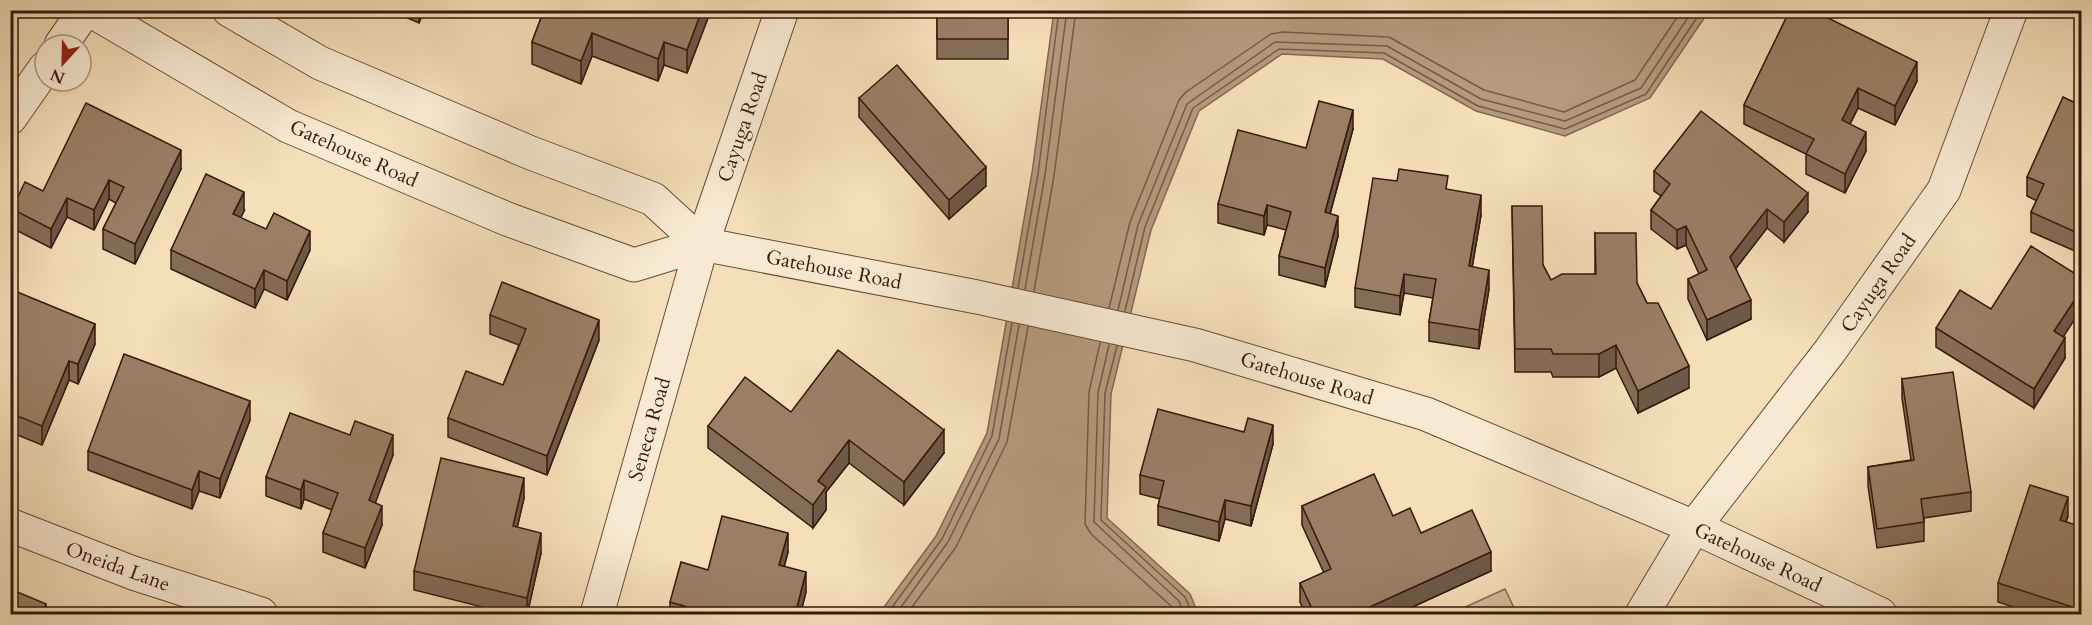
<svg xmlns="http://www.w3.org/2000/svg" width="2092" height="625" font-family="Cardo,serif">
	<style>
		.green { fill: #d4bd9b; stroke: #866a52; stroke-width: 1.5 }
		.water { fill: #b49b7e; stroke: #826750; stroke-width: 1.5 }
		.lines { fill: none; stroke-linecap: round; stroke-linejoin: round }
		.shore { stroke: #765a44; stroke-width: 1.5 }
		.minor-casing { stroke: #674a36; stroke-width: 35 }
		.minor { stroke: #f8ead2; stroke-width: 33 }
		.wall { fill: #846d57; stroke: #38180a; stroke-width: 1.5 }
		.shaded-wall { fill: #6c5947; stroke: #38180a; stroke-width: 1.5 }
		.building { fill: #9a7f65; stroke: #38180a; stroke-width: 1.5 }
		.labels { text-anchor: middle; stroke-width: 6; stroke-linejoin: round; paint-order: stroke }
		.street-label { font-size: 20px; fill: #38180a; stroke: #f8ead2 }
	</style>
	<rect width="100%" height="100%" fill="#f4dfb9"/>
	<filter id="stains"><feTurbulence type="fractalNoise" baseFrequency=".00333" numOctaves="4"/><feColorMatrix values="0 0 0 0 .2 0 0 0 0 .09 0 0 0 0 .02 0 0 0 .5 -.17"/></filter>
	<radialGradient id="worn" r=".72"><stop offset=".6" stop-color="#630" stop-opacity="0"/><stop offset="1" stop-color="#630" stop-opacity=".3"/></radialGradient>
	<path class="green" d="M1505 589 1517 614H1450Z"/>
	<path class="water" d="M1054 11H1709L1650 98 1565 136 1476 111 1383 59 1282 54 1199 111 1151 230 1111 394 1107 518 1190 594 1198 614H879L936 536 987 433 1032 173Z"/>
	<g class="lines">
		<g class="shore">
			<path d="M1018 288 1038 174 1059 10"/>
			<path d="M1025 289 1045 175 1067 10"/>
			<path d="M1034 291 1054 176 1076 10"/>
			<path d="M1109 308 1130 222 1179 100 1186 92 1271 34 1283 32 1389 37 1484 90 1564 112 1635 80 1682 10"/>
			<path d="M1118 310 1138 225 1187 104 1275 42 1387 46 1481 99 1565 121 1641 88 1693 10"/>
			<path d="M1125 311 1145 227 1193 108 1279 49 1384 53 1478 106 1565 129 1646 94 1702 10"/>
			<path d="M1100 343 1089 392 1085 524 1091 534 1171 606 1174 614"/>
			<path d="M1109 345 1098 393 1094 522 1179 601 1184 614"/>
			<path d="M1117 346 1105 393 1101 520 1185 597 1192 614"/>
			<path d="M887 614 942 539 992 436 1012 323"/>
			<path d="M896 614 948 542 999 439 1019 325"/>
			<path d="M907 614 956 547 1007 442 1028 327"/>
		</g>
		<g class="minor-casing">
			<g id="minor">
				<path d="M90 10 288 126 507 219 634 265 702 244 977 297 1195 345 1426 414 1694 527 1880 614"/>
				<path d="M229 10 320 63 531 153 653 199 702 244"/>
				<path d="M61 45 85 10"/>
				<path d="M10 118 45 68"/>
				<path d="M10 525 133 573 261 614"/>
				<path d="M597 614 702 244 782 10"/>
				<path d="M1642 614 1694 527 1830 351 1944 190 2011 10"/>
			</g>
		</g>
		<use href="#minor" class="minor"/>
	</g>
	<g class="wall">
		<path d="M389 10H424L419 23Z"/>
		<path d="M542 10H711L687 73 664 65 658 81 592 56 581 84 532 64V42L542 15Z"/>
		<rect x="937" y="10" width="71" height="49"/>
		<path d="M1790 10 1917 81 1895 125 1858 108 1850 124 1866 151 1845 193 1806 174V154L1744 124V105Z"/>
		<path d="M2082 58V86L2078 85V66Z"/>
		<path d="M859 98 986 186 949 219 859 117Z"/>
		<path d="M2082 106V254L2031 232V212L2037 201 2027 196V177Z"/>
		<path d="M1353 129 1330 214 1338 236 1325 287 1279 275V256L1286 230 1267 225 1264 235 1218 223V204L1306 148Z"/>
		<path d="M181 169 135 264 103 249V229L116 203 109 199 94 230 67 217 51 248 12 228V209L43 191Z"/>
		<path d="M1654 171 1808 212 1784 242 1767 228 1736 268 1751 319 1707 340 1688 299V279L1699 274 1686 245 1677 249 1651 229V210L1661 196 1654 191Z"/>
		<path d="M1448 190 1481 215 1472 267 1489 289 1479 349 1429 341V322L1433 298 1404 293 1400 315 1355 307V288Z"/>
		<path d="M1512 206 1551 280 1595 274V233L1637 283 1689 388 1638 413 1616 368 1599 377H1553L1551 372H1515Z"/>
		<path d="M244 211 240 218 310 250 287 300 264 289 255 308 171 269V250Z"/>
		<path d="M10 289 95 344 78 384 69 380 42 445 10 432Z"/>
		<path d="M1991 309 2063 337 2065 358 2034 408 1936 347V328Z"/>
		<path d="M490 315 599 340 547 475 448 437V418L503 385 519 345 490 334Z"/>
		<path d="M1902 379 1971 492V511L1924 518V541L1877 548 1868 486V467L1911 460 1902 398Z"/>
		<path d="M791 412 944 453 904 505 849 463 826 492V510L813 528 708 448V426Z"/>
		<path d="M250 420 220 498 199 491 192 509 88 470V451Z"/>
		<path d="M1273 444 1251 526 1225 519 1219 541 1158 525V506L1160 499 1140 494V475Z"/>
		<path d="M393 455 375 503 382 525 365 568 323 552V533L332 510 304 499 301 509 266 496V477Z"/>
		<path d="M524 498 517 527 541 553 527 615H515L414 590V571Z"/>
		<path d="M1302 506 1393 516 1421 533 1491 571 1395 615H1306L1300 602V583L1324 573 1302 525Z"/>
		<path d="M2068 516 2066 522 2082 527V615H2037L1998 602V583Z"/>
		<path d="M788 552 784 567 806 592 800 615H670V602L708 570Z"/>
	</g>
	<g class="shaded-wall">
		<path d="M419 10H424L419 23Z"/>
		<path d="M702 10H711L687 73V50Z"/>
		<path d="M592 33V56L581 84V61Z"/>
		<path d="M664 42V65L658 81V59Z"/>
		<path d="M1917 62V81L1895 125V106Z"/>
		<path d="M1858 88V108L1842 140V120Z"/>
		<path d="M1353 110V129L1325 232V212Z"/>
		<path d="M1866 132V151L1845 193V174Z"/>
		<path d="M181 150V169L135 264V244Z"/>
		<path d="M986 167V186L949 219V200Z"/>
		<path d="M109 180V199L94 230V210Z"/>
		<path d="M244 192V211L233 234V214Z"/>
		<path d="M1808 193V212L1784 242V222Z"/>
		<path d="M1481 195V215L1469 286V266Z"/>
		<path d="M67 198V217L51 248V229Z"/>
		<path d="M1267 205V225L1264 235V216Z"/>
		<path d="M1767 209V228L1730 276V257Z"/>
		<path d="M1338 216V236L1325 287V268Z"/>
		<path d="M1686 226V245L1677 249V230Z"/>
		<path d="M310 231V250L287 300V281Z"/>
		<path d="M264 270V289L255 308V289Z"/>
		<path d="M1489 270V289L1479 349V330Z"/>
		<path d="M1404 274V293L1400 315V296Z"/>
		<path d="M2082 289V308L2054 351V331Z"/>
		<path d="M1751 300V319L1707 340V320Z"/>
		<path d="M599 320V340L547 475V456Z"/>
		<path d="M95 324V344L78 384V364Z"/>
		<path d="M2065 338V358L2034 408V389Z"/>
		<path d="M1616 345V368L1599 377V354Z"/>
		<path d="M69 361V380L42 445V426Z"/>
		<path d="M1689 366V388L1638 413V391Z"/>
		<path d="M250 401V420L220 498V479Z"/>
		<path d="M1273 425V444L1251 526V506Z"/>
		<path d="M944 430V453L904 505V482Z"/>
		<path d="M393 435V455L369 520V500Z"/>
		<path d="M849 440V463L826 492V510L813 528V505L818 481Z"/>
		<path d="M199 471V491L192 509V490Z"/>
		<path d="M524 478V498L513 546V526Z"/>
		<path d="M304 480V499L301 509V490Z"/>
		<path d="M2068 497V516L2060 539V520Z"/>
		<path d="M1225 500V519L1219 541V522Z"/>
		<path d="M382 506V525L365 568V548Z"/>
		<path d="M541 533V553L527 615V598Z"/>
		<path d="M788 533V552L779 585V565Z"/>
		<path d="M1491 552V571L1395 615H1352Z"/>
		<path d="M806 572V592L800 615H795Z"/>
		<path d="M46 604V615H41Z"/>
	</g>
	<g class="building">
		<path d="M544 10H702L687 50 664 42 658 59 592 33 581 61 532 42Z"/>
		<rect x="937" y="10" width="71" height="29"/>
		<path d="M1790 10H1812L1917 62 1895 106 1858 88 1842 120 1866 132 1845 174 1806 154 1814 139 1744 105Z"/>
		<path d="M2082 58V67L2078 66Z"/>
		<path d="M897 65 986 167 949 200 859 98Z"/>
		<path d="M2063 97 2082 106V235L2031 212 2044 184 2027 177Z"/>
		<path d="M1319 101 1353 110 1325 212 1338 216 1325 268 1279 256 1291 212 1267 205 1264 216 1218 204 1238 130 1306 148Z"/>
		<path d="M86 103 181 150 135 244 103 229 124 187 109 180 94 210 67 198 51 229 12 209 25 182 43 191Z"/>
		<path d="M1701 111 1808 193 1784 222 1767 209 1730 257 1751 300 1707 320 1688 279 1707 270 1686 226 1677 230 1651 210 1670 184 1654 171Z"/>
		<path d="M1399 169 1448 176 1446 189 1481 195 1469 266 1489 270 1479 330 1429 322 1436 279 1404 274 1400 296 1355 288 1373 178 1397 181Z"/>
		<path d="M206 174 244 192 233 214 266 229 274 213 310 231 287 281 264 270 255 289 171 250Z"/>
		<path d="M1512 206H1542L1543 265 1551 280 1562 274H1596L1595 233H1636L1637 283 1647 303H1658L1689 366 1638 391 1616 345 1599 354H1553L1551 349H1515Z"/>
		<path d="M2031 246 2082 278V289L2054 331 2065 338 2034 389 1936 328 1960 290 1991 309Z"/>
		<path d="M502 282 599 320 547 456 448 418 466 371 503 385 526 329 490 315Z"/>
		<path d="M10 289 95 324 78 364 69 361 42 426 10 413V356L16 343 10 341Z"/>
		<path d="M838 350 944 430 904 482 849 440 818 481 826 487 813 505 708 426 745 377 791 412Z"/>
		<path d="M124 354 250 401 220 479 199 471 192 490 88 451Z"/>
		<path d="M1953 372 1971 492 1921 499 1924 522 1877 529 1868 467 1914 460 1902 379Z"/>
		<path d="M1158 409 1244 432 1248 418 1273 425 1251 506 1225 500 1219 522 1158 506 1164 481 1140 475Z"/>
		<path d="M290 413 350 435 355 421 393 435 369 500 382 506 365 548 323 533 338 493 304 480 301 490 266 477Z"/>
		<path d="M441 458 524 478 513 526 541 533 527 598 414 571Z"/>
		<path d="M1374 474 1393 516 1410 508 1421 533 1472 510 1491 552 1352 615H1315L1300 583 1331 569 1302 506Z"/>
		<path d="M2030 485 2068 497 2060 520 2082 527V610L1998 583Z"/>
		<path d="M722 516 788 533 779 565 806 572 795 615H715L670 602 681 562 708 570Z"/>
		<path d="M10 589 46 604 41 615H10Z"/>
		<path d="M80 609 93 615H78Z"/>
	</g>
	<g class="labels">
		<g class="street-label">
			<text transform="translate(742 127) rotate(-71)" y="7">Cayuga Road</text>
			<text transform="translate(354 153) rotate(24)" y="7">Gatehouse Road</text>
			<text transform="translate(834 269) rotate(11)" y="7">Gatehouse Road</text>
			<text transform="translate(1878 283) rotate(-55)" y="7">Cayuga Road</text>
			<text transform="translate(1307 378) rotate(17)" y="7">Gatehouse Road</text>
			<text transform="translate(649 429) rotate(-74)" y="7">Seneca Road</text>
			<text transform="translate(1758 557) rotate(25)" y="7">Gatehouse Road</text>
			<text transform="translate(118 566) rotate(20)" y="7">Oneida Lane</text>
		</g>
	</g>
	<rect width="2092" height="625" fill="none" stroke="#f4dfb9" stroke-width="36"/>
	<rect x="12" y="12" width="2068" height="601" fill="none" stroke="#38180a" stroke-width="3"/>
	<rect x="18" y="18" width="2056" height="589" fill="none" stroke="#38180a" stroke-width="1.5"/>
	<g transform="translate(63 63) rotate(202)"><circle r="28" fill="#f8ead2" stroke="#ab9682" stroke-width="1.5"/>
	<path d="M0-4.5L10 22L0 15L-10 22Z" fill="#8f2418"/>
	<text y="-9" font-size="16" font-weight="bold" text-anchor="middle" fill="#38180a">N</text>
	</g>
	<rect width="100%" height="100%" filter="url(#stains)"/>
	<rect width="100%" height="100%" fill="url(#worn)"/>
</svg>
